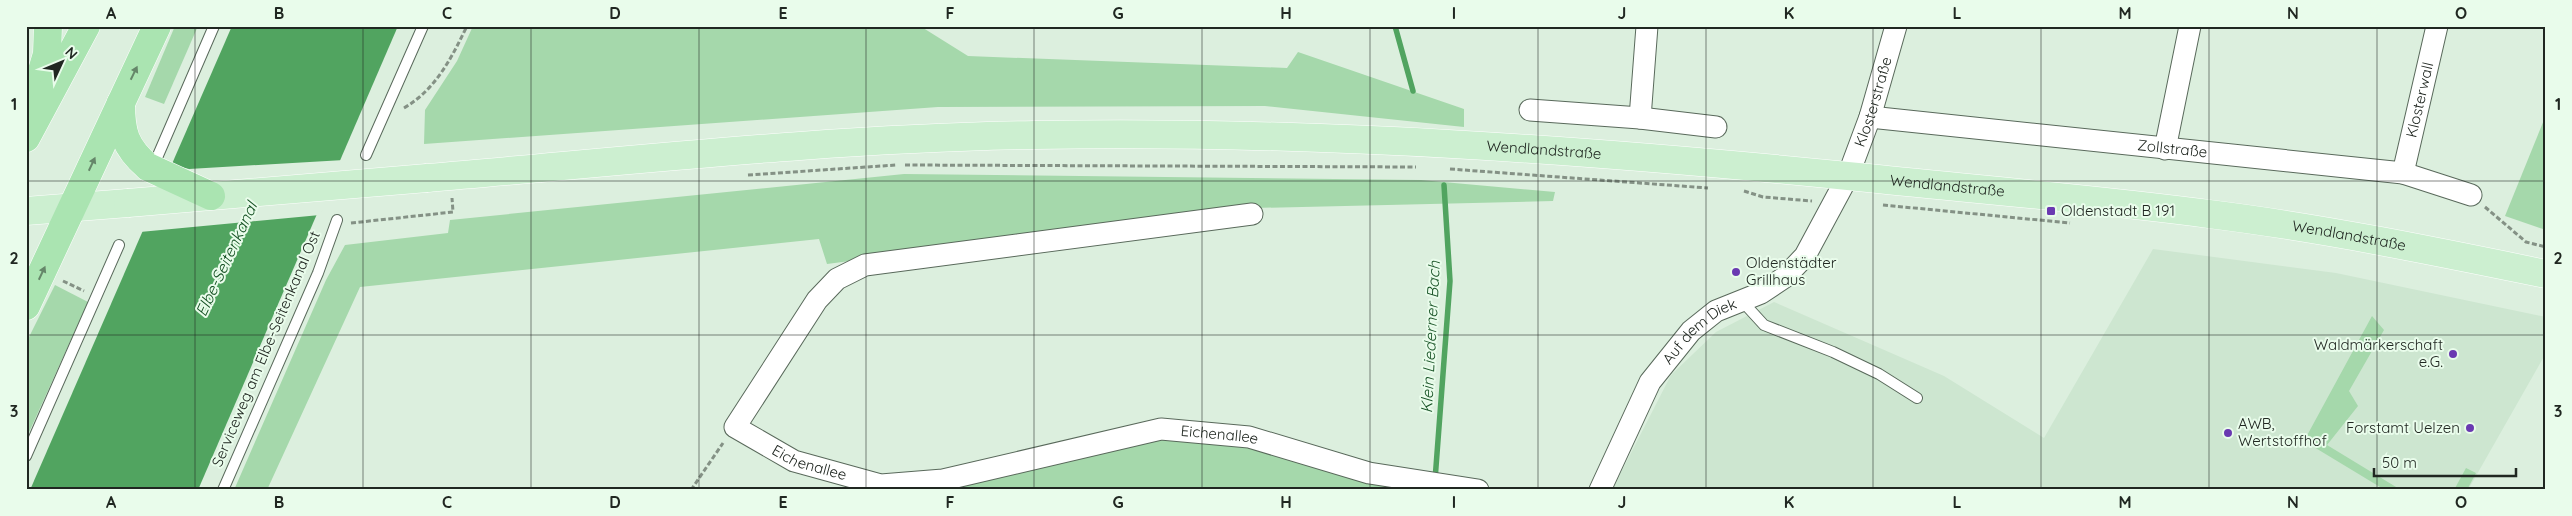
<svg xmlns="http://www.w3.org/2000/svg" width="2572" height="516" font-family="Quicksand,sans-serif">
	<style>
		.built { fill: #cde6d0 }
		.green { fill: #a5d8ab }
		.water { fill: #51a460 }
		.pier { fill: #dcefde }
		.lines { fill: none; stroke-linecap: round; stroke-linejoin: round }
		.stream { stroke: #51a460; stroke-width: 5.5 }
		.lane-casing { stroke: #59695b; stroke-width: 12 }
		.street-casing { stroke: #59695b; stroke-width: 23 }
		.primary-casing { stroke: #fff; stroke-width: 29 }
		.highway-casing { stroke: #fff; stroke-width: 29 }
		.path { stroke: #849185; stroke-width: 3; stroke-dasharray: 5 2.5; stroke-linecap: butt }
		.lane { stroke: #fff; stroke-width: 10 }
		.street { stroke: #fff; stroke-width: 21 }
		.primary { stroke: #ccefd0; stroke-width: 28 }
		.highway { stroke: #aae4b1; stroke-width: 28 }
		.primary-bridge-casing { stroke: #fff; stroke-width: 29; stroke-linecap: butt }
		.highway-bridge-casing { stroke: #fff; stroke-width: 29; stroke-linecap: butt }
		.primary-bridge { stroke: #ccefd0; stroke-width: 28 }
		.highway-bridge { stroke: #aae4b1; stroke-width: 28 }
		.oneway { fill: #658669 }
		.grid { fill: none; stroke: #202721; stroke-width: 1; stroke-opacity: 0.55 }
		.poi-dot { fill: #6a39b1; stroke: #e9fceb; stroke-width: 2 }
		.labels { text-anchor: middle; stroke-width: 4; stroke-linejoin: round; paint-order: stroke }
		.street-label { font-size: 15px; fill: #202721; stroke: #e9fceb }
		.poi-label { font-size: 15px; fill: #202721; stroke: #e9fceb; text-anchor: start }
		.water-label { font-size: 16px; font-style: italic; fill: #175225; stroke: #e9fceb }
		.neatline { fill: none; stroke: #202721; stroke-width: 2 }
		.grid-label { font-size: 16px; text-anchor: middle; font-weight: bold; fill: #202721 }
	</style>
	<rect width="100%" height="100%" fill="#dcefde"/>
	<path class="built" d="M2153 249 2336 273 2546 317V353L2468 490H1612L1671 375 1716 332 1774 302 1944 376 2044 438Z"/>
	<g class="green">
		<path d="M175 26H198L164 104 145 97Z"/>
		<path d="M473 26H920L968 56 1287 68 1298 52 1464 109V127L1265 106 938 107 424 144 425 110 457 61Z"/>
		<path d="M2546 115V230L2505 216Z"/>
		<path d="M904 174 1421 180 1555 192 1553 201 1254 208 827 264 819 239 360 287 267 490H234L326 280 345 245 448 233 450 220Z"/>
		<path d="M55 285 88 302 26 439V343Z"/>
		<path d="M2372 316 2384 330 2349 391 2358 406 2327 445 2401 490H2385L2304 441Z"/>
		<path d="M1163 437 1251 446 1371 482 1407 490H933Z"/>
		<path d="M2466 468 2476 473 2467 490H2454Z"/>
	</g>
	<path class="water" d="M232 26H398L198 490H30Z"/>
	<path class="pier" d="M344 160 320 215 140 232 169 164 189 169Z"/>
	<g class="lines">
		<g class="stream">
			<path d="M1395 26 1413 91"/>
			<path d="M1435 480 1450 281 1444 185"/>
		</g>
		<g class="lane-casing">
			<g id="lane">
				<path d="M366 155 423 26"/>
				<path d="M156 160 214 26"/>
				<path d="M1742 301 1764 325 1833 352 1879 374 1917 398"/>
				<path d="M26 456 119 245"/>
				<path d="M223 490 318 273 337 220"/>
			</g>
		</g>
		<g class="street-casing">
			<g id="street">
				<path d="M1530 110 1640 118 1647 26"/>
				<path id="s1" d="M1870 117 2403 173 2471 195"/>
				<path d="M1640 118 1716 127"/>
				<path d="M2165 149 2190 26"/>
				<path id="s2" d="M2403 173 2437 26"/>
				<path id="s3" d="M1252 214 865 265 837 279 817 300 735 427 794 461 881 485 943 480 1161 429 1249 437 1369 473 1478 490"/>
				<path id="s4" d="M1600 490 1650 382 1691 331 1716 311 1761 293 1785 277 1805 256 1848 176 1870 117 1896 26"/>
			</g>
		</g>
		<g class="primary-casing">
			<g id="primary">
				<path id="s5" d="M427 178C629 161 832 138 1035 135 1313 130 1592 150 1868 178 1982 190 2096 199 2209 214 2322 228 2434 251 2546 274"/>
				<path d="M26 211 128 203"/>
			</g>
		</g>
		<g class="highway-casing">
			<g id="highway">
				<path d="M34 98 47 54 48 26"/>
				<path d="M121 103C121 133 125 147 148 167"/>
				<path d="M26 138 86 26"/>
				<path d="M26 306 157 26"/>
			</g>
		</g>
		<g class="path">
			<path d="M404 108C436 89 451 59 467 26"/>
			<path d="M905 165 1416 167"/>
			<path d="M1450 169 1708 188"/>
			<path d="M748 175 896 165"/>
			<path d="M1744 191 1763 197 1812 201"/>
			<path d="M1883 205 2070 223"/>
			<path d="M2485 207 2526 242 2546 247"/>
			<path d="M351 223 453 212 452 198"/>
			<path d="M63 281 84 291"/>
			<path d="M691 490 723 443"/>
		</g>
		<use href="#lane" class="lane"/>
		<use href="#street" class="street"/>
		<use href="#primary" class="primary"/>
		<use href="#highway" class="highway"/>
		<g class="primary-bridge-casing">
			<path id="primary-bridge" d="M128 203 427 178"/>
		</g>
		<g class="highway-bridge-casing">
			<path id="highway-bridge" d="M148 167 211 196"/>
		</g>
		<use href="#primary-bridge" class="primary-bridge"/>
		<use href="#highway-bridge" class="highway-bridge"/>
	</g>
	<defs><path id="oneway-solid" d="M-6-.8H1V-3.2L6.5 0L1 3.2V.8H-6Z" transform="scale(1.25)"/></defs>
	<g class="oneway">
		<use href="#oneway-solid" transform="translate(134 73) rotate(-64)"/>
		<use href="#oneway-solid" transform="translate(92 164) rotate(-65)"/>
		<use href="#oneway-solid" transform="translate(42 273) rotate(-65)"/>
	</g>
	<path class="grid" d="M195 26V490M363 26V490M531 26V490M699 26V490M866 26V490M1034 26V490M1202 26V490M1370 26V490M1538 26V490M1706 26V490M1873 26V490M2041 26V490M2209 26V490M2377 26V490M26 181H2546M26 335H2546"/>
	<g class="poi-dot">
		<rect x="2046" y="206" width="10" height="10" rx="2.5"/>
		<circle cx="1736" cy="272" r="5"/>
		<circle cx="2453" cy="354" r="5"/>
		<circle cx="2470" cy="428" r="5"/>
		<circle cx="2228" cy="433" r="5"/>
	</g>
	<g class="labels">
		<g class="street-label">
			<text dy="5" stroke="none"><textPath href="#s2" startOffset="75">Klosterwall</textPath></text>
			<text dy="5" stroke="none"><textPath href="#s4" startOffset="492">Klosterstraße</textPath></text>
			<text dy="5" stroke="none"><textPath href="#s1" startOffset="304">Zollstraße</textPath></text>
			<text dy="5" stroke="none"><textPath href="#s5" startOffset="1119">Wendlandstraße</textPath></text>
			<text dy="5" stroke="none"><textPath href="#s5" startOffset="1524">Wendlandstraße</textPath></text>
			<text dy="5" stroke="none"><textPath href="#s5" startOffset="1929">Wendlandstraße</textPath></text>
			<text dy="5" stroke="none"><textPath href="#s4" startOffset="191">Auf dem Diek</textPath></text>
			<text transform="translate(266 349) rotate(-67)" y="5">Serviceweg am Elbe-Seitenkanal Ost</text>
			<text dy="5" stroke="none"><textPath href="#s3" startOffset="1105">Eichenallee</textPath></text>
			<text dy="5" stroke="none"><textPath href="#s3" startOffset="685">Eichenallee</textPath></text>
		</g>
		<g class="poi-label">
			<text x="2061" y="216">Oldenstadt B 191</text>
			<text x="1746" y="268">Oldenstädter<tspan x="1746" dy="17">Grillhaus</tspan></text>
			<text x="2443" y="350" text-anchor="end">Waldmärkerschaft<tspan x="2443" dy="17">e.G.</tspan></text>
			<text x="2238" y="429">AWB,<tspan x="2238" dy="17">Wertstoffhof</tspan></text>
			<text x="2460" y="433" text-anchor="end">Forstamt Uelzen</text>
		</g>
		<g class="water-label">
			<text transform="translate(226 259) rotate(-65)" y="6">Elbe-Seitenkanal</text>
			<text transform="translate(1430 337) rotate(-87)" y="6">Klein Liederner Bach</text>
		</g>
	</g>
	<rect width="2572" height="516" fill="none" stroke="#e9fceb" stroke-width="55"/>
	<g transform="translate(62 62) rotate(46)" stroke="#e9fceb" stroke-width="4" paint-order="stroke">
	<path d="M0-4L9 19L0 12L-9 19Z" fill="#202721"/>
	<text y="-8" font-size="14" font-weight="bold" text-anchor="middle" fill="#202721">N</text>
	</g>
	<path d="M2374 468v8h142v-8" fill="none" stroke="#202721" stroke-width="2.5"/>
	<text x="2382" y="468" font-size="15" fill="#202721" stroke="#e9fceb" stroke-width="4" paint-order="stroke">50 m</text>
	<rect x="28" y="28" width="2516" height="460" class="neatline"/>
	<g class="grid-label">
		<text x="111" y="19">A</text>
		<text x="279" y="19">B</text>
		<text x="447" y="19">C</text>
		<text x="615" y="19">D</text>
		<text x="783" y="19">E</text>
		<text x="950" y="19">F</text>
		<text x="1118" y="19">G</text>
		<text x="1286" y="19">H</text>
		<text x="1454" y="19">I</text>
		<text x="1622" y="19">J</text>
		<text x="1789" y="19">K</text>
		<text x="1957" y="19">L</text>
		<text x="2125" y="19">M</text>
		<text x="2293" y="19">N</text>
		<text x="2461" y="19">O</text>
		<text x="14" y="110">1</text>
		<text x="2558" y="110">1</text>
		<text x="14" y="264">2</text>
		<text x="2558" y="264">2</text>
		<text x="14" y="417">3</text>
		<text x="2558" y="417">3</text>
		<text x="111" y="508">A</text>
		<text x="279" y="508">B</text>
		<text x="447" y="508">C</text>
		<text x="615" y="508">D</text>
		<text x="783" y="508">E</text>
		<text x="950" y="508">F</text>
		<text x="1118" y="508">G</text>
		<text x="1286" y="508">H</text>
		<text x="1454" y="508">I</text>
		<text x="1622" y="508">J</text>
		<text x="1789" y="508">K</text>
		<text x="1957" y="508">L</text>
		<text x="2125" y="508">M</text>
		<text x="2293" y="508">N</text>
		<text x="2461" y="508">O</text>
	</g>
</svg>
